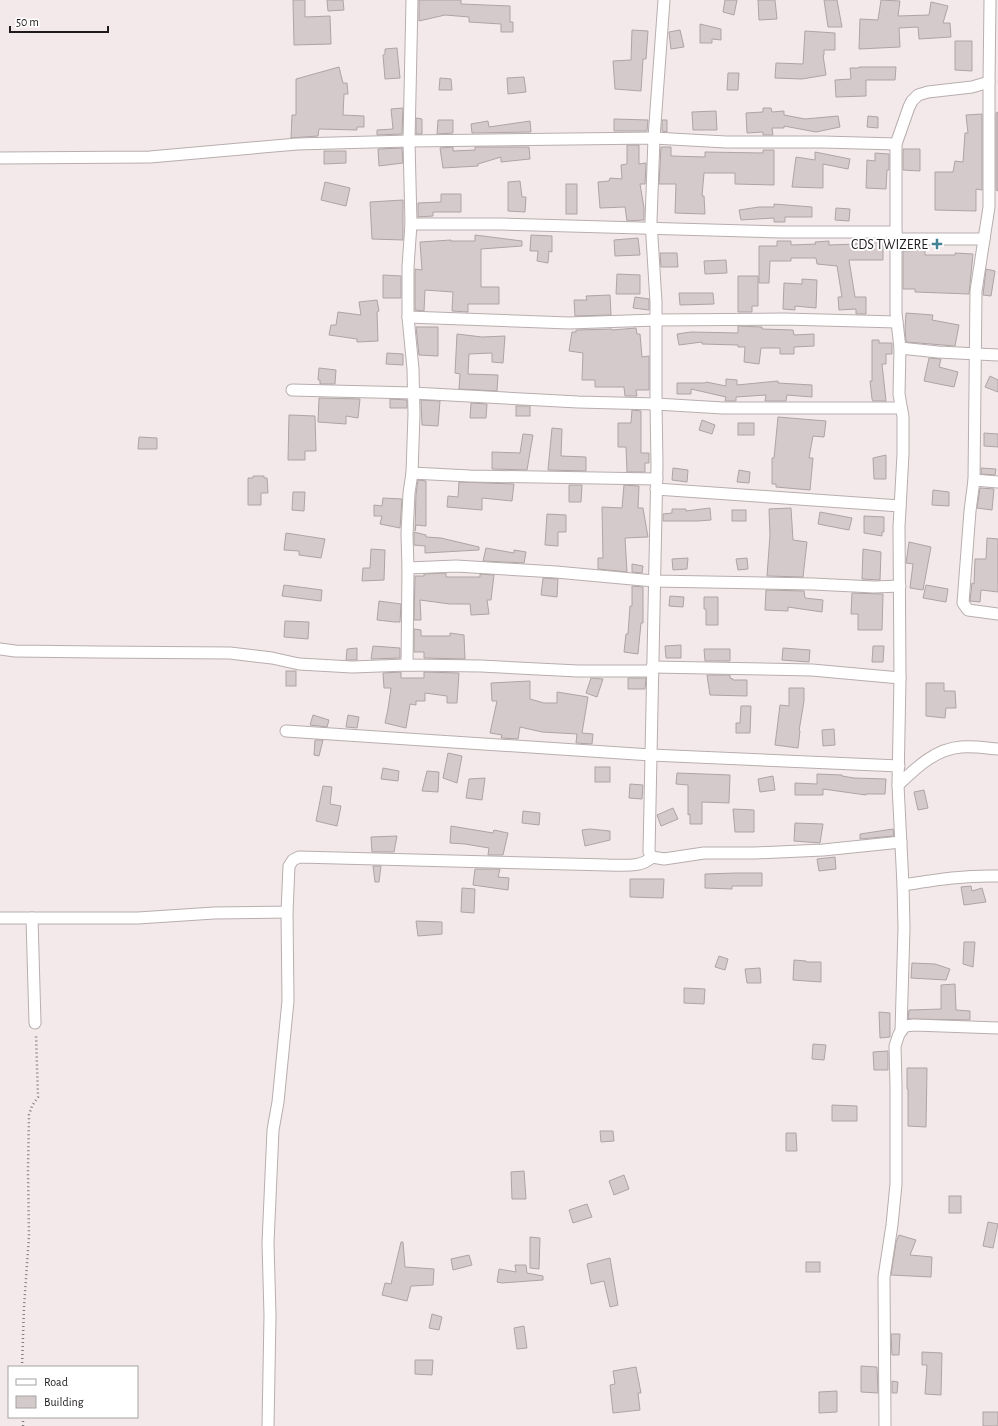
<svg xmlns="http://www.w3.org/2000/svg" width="998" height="1426" font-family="'Alegreya Sans',sans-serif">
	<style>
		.building { fill: #d5cacb; stroke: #aea4a5 }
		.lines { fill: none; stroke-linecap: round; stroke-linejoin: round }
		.minor-casing { stroke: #b8aeae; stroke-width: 13 }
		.path { stroke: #837c7d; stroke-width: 2.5; stroke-dasharray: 1 3; stroke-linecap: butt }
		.minor { stroke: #fff; stroke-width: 11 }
		.poi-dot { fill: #438296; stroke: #fff; stroke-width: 1.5 }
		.labels { text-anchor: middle; stroke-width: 4; stroke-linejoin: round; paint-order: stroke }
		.poi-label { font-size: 14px; fill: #1f1b1c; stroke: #fff; text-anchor: end }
	</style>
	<rect width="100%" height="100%" fill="#f4e9ea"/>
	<g class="building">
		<path d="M293 0H305V17L330 16 331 44 294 45Z"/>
		<path d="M327 0H343L344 10 328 11Z"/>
		<path d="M419 0H461V4L510 6V22H513V32H501V24L469 22V17L445 15 419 21Z"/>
		<path d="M725 0H737L734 15 723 12Z"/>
		<path d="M758 0H775L777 19 759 20Z"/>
		<path d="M824 0H837L842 27H828Z"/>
		<path d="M881 0 900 1 898 16 929 15 931 2 948 6 943 23H950L951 37 919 39 918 27 899 28 900 47 859 49 860 19 878 20Z"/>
		<path d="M700 24 721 29V40L712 39V43H700Z"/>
		<path d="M632 30 648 31 646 59H643L641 91 615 89 613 61 631 60Z"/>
		<path d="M680 30 684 47 671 49 669 32Z"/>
		<path d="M805 31 835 33V50H824V55H823L826 75 802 79 775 78 776 63 803 64Z"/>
		<path d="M955 41H972V71L955 70Z"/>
		<path d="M397 48 400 78 385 79 383 55 385 54V49Z"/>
		<path d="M339 67 343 83H347L348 94H344L343 115 364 116V127H357V130L319 129 318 136 291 138 292 115H296V79Z"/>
		<path d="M859 67H896L895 80H866V96L836 97 835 80 851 79 850 68H859Z"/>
		<path d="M728 73H739L738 90H727Z"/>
		<path d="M524 77 526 92 508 94 507 78Z"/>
		<path d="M440 78 451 79 452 90H439Z"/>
		<path d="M403 108 402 134 377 135V130L393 129 391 109Z"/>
		<path d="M763 108H771L772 112 784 111V115L805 119 838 116 840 127 816 132 784 126V128H772L773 135H763V132L747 133 746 113 763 112Z"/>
		<path d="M716 111 717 130H693L692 112Z"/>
		<path d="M998 112V191L996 190V113Z"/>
		<path d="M982 114V190L976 189V211L935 210V172H953L955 161 963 162 965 133H968L966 115Z"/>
		<path d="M868 116 878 117V128L867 127Z"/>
		<path d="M416 118 422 119V134H416Z"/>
		<path d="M614 119 648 120 647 131H614Z"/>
		<path d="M438 120H453V133L437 134Z"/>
		<path d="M662 120H667V132L662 131Z"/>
		<path d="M488 121 489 127 530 121 531 132 472 133 471 124Z"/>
		<path d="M627 145H639V164L646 163 645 184H640L644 208V220L627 221 625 207 600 208 598 182 609 181 610 178 622 179 621 165 627 164Z"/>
		<path d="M453 147V151L475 150V147H529L530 159 501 162V157L478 164V166L443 168 440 148Z"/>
		<path d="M661 147H671V156L705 157V152L763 153V150H774V185L735 184V173H704L702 196H704L705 214 675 213 676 184H659Z"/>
		<path d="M402 148 403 163 379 166 378 149Z"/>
		<path d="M903 149H920V171L903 170Z"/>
		<path d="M324 151H346V163L324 164Z"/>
		<path d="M815 152 850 159 848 169 823 164V188L792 187 796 157 815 160Z"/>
		<path d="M875 153 889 154V170H887L886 189 866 188 867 160 875 161Z"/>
		<path d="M520 181 522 197H526L525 212 508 211V182Z"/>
		<path d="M325 182 350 188 346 206 321 200Z"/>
		<rect x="566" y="184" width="11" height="30"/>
		<path d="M441 194H461V212H433V216L418 217V203L441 202Z"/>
		<path d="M403 200V240L372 239 370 202Z"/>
		<path d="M774 204 812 207V217H785V222H774V218L741 220 739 210 759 207H774Z"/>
		<path d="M836 208 850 209 849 221 835 220Z"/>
		<path d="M475 235 522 241V246L481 249V287H499V304H468V312L452 311 453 292 425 290 424 311 415 310V269L422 270 420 242 451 240V241H475Z"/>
		<path d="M531 235 552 236V252L549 251 548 263 537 261 538 251H530Z"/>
		<path d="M638 238 640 255 615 256 614 240Z"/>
		<path d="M857 239H883V260H849L855 297H866V314H856V309L839 310 838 297H842L837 266 817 264 816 258H791V261H770L769 283H759V246H777V241H791V245L816 244 815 242 829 241V245L857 244Z"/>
		<path d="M925 250V255H955V253L973 254 969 294 915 292V289H903V251Z"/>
		<path d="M660 253H677L678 267H661Z"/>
		<path d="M726 260 727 273 705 274 704 261Z"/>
		<path d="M986 269 995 271 991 296 983 295Z"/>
		<path d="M617 274 640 275V294H616Z"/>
		<path d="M383 275 401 276V298H383Z"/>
		<path d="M738 276H758V306H752V312H738Z"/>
		<path d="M802 279 817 280 816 308 795 306V310L783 309 784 283 802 284Z"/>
		<path d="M679 293H713L714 304 680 305Z"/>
		<path d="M610 295 611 315 575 316 574 300H587L586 296Z"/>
		<path d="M635 297 649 299V310L633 308Z"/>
		<path d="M377 300 379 311 377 312 378 341 357 342V339L329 335 331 325H336L338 312 361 315 359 302Z"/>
		<path d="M906 313 933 315 932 320 959 325 955 346 906 342 905 329Z"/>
		<path d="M738 326 762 327V329L793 330 794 335 814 334V346L794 347V354H780V348H761L759 364 744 362 745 347H738V345L702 344V342L679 345 677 334 691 332 738 333Z"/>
		<path d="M416 327H438V356L419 355Z"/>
		<path d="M636 328 637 334H640L642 357 649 356V390H636L637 396H625L624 387H595V380H582L583 353 569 351 572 332H576V330L612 329V330Z"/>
		<path d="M457 334 482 337 505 336 503 363 492 362V353L469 354 468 374 498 375 497 391 459 389 460 374 455 373Z"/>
		<path d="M872 340H879V343H892V354H886V364H882L886 401H873L872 399 870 381H872Z"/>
		<path d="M387 353 403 354V365L386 364Z"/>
		<path d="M929 358 941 359 939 367 958 372 954 387 924 381Z"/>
		<path d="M319 368 336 370 335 384H320V380H318Z"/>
		<path d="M990 376 998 380V392L985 387Z"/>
		<path d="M726 379 737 380V385L778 381V383L812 385V397L787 395 786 401H765L766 395 736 397V401H725L726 397 691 389V394H677V383H705L706 382 726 386Z"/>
		<path d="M319 398 360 399 358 418 346 416V424L318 422Z"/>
		<path d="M390 399 407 400V408H390Z"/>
		<path d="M421 400 440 401 438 426 422 425Z"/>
		<path d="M471 403 487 404 486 418H470Z"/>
		<rect x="516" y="406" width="14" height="10"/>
		<path d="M632 410 641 411V453H649V463H645V472H627L626 447H618V423H631Z"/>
		<path d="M289 415 315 416 316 451H305V460H288Z"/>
		<path d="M778 417 826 421 824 437 813 436 809 458H813L810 490 776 487V484H772V458H774Z"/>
		<path d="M702 420 715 425 712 434 699 430Z"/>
		<rect x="738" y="423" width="16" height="12"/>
		<path d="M552 428 562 429 561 456 586 457V471L548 470Z"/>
		<path d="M984 433 998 434V447L984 446Z"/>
		<path d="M523 434 533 435 527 470 492 469V452L520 453Z"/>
		<path d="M139 437 157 438V449H138Z"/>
		<path d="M886 455V479H874L873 458Z"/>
		<path d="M673 468 688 470 687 482 672 480Z"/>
		<path d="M981 468 996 469 995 475 981 474Z"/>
		<path d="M739 470 750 472 749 483 737 482Z"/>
		<path d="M253 476H264V478H267L268 493H261V505H248V478H253Z"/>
		<path d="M418 480 426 481V526L416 525 415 531 416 494Z"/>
		<path d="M459 482 514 484 512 501 482 498V510L447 507 448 496 458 497Z"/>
		<path d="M569 485H582L581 502H569Z"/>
		<path d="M624 485 639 486 638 508H643L648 537 625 538 627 572 598 569V558H603L602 507 622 508Z"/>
		<path d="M980 488 994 489 992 510 977 508Z"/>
		<path d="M933 490 949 492V506L932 505Z"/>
		<path d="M293 492H305L304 511 292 510Z"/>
		<path d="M383 498 402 499 400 528 380 524 382 516H374V505L382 506Z"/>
		<path d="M710 508 711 520 698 521H663V514L672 513V509H686V511Z"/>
		<path d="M791 508 793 540 807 542 803 577 767 576 770 535 769 509Z"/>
		<rect x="732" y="510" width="14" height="11"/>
		<path d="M820 512 852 518 849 530 818 524Z"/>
		<path d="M547 514 566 515V532H558V546L545 545Z"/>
		<path d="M864 516 884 517V532H882V536L864 533Z"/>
		<path d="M414 532 426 535V537L441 538 479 547V550L425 553V546L414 545Z"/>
		<path d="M286 533 325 539 321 558 299 555V551L284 550Z"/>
		<path d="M987 538 998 539V592L981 590 980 602 970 601 972 583 974 584 975 559H986Z"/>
		<path d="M909 542 931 547 923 590 910 588 913 564 906 563Z"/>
		<path d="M486 548 514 553V550L526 552 524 563 483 561Z"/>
		<path d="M371 549 385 550 384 580 362 581 363 568H370Z"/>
		<path d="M863 549 881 552 880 580 862 579Z"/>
		<path d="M688 558 687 569 673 570 672 559Z"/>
		<path d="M747 558 748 569 738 570 736 559Z"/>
		<path d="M632 564 643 566 642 573 632 572Z"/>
		<path d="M446 573V577H480V574L494 575 491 600H487L489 614 471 615 470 604H450L420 600 421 620H414L415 576H424V574Z"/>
		<path d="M543 578 558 579 557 597 541 595Z"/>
		<path d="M284 585 322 590 321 601 282 596Z"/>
		<path d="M926 585 948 589 946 602 923 598Z"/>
		<path d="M632 586 643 587V623H641L638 654 624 652 626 634H628L630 606H632Z"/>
		<path d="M766 590 804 591 805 598 823 600 822 612 788 607V611L765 610Z"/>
		<path d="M852 593 883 594 882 630H858V614H851Z"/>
		<path d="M670 596 684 597 683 607 669 606Z"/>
		<path d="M704 597H718V625H706V609H704Z"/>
		<path d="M379 601 401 604 400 622H395L377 620Z"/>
		<path d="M285 621 309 622 308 639 284 637Z"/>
		<path d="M414 629 421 630V636H450V633L464 635 465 659 424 658V652H414Z"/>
		<path d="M681 645V658H666L665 646Z"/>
		<path d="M373 646 400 648V658L371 659Z"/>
		<path d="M873 646H884L883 662H872Z"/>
		<path d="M357 648V660H346L347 649Z"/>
		<path d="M783 648 810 650 809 662 782 660Z"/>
		<path d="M704 649H730V661H705Z"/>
		<rect x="286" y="671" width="10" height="15"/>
		<path d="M401 672V678H424V672L459 673 457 703H447V696L425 693V701H416V705L410 704 406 728 385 723 388 709 391 688H384L383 673Z"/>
		<path d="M707 675H730V678L733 679V680H747V696L710 695Z"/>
		<path d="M591 678 603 679 597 697 586 693Z"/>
		<path d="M628 678H646L645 689H628Z"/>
		<path d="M530 681V699L544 703H557V692L588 697 582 733 593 734 592 744 576 743 577 734 542 732 520 727 518 739 501 738 502 735 490 733 497 701H492L491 683Z"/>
		<path d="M926 683H944V691H955L956 708H946L945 718 926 716Z"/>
		<path d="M789 688H804V701L799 731H800L798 748 775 745 780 705 789 706Z"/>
		<path d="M741 706H751L750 733H736V723H740Z"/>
		<path d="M313 715 329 720 327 727 310 725Z"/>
		<path d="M348 715 359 717 357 728 346 727Z"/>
		<path d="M834 729 835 745 823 746 822 730Z"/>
		<path d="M315 740H323L319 756 314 755Z"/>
		<path d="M448 753 462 756 457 783 443 778Z"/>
		<rect x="595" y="767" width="15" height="15"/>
		<path d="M383 768 399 771 398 781 381 779Z"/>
		<path d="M427 771 439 772 438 792 422 791Z"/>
		<path d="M677 773 730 775 729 803 702 802V824H690V814L688 815V785L676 784Z"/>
		<path d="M817 774 842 775V776L854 778 886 779 885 794H866V795L823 789V795H795V783L817 784Z"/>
		<path d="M773 776 775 790 760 792 758 779Z"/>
		<path d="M485 778 482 800 466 798 469 779Z"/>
		<path d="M630 784 643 785 642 799 629 798Z"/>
		<path d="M323 786 332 787 330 804 341 806 337 826 316 821Z"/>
		<path d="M924 790 928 808 918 810 914 792Z"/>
		<path d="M673 808 678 819 661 826 657 815Z"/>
		<path d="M733 809 754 810V832H735Z"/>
		<path d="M523 811 540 813 539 825 522 823Z"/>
		<path d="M795 823 823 824 820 843 794 841Z"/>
		<path d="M451 826 493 833 494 830 508 833 503 855H488L489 848 465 844 450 843Z"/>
		<path d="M590 829 610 831V840L585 846 582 830Z"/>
		<path d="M893 829 894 836 860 839V834Z"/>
		<path d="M397 836 394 852H372L371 837Z"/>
		<path d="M835 857 836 869 819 871 817 859Z"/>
		<path d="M373 866H381L379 882H375Z"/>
		<path d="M475 869H500L498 877 509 878 508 890 473 885Z"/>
		<path d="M735 873H762V886H732V889L705 888V874Z"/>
		<path d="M630 879H664L663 898 630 897Z"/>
		<path d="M971 886 972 891 982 888 986 902 964 905 961 887Z"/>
		<path d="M462 888 475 889 474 913 461 912Z"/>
		<path d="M416 921 442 922V934L418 936Z"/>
		<path d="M964 942H975L973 967 963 964Z"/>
		<path d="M719 956 728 959 725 970 715 967Z"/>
		<path d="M794 960 806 961V962H821V982L793 980Z"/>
		<path d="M912 963 935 964 950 969 946 980 911 978Z"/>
		<path d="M760 968 761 983H747L745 969Z"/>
		<path d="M955 984 956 1010 970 1011V1020L908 1019 909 1010 941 1009V985Z"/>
		<path d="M684 988 705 989 704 1004 684 1003Z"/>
		<path d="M879 1012 890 1013V1037L880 1038Z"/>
		<path d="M813 1044 826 1045 824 1060 812 1059Z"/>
		<path d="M888 1051V1070H874L873 1052Z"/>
		<path d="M907 1068H927L926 1127 908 1126V1089H907Z"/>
		<path d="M832 1105 857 1106V1121H832Z"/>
		<path d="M600 1131H613L614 1141 601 1142Z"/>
		<path d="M786 1133H796L797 1151H786Z"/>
		<path d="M524 1171 526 1199H512L511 1172Z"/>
		<path d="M624 1175 629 1189 614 1195 609 1181Z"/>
		<rect x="949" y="1196" width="12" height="17"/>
		<path d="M587 1204 592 1217 573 1223 569 1210Z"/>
		<path d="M988 1222 998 1224 993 1248 983 1246Z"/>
		<path d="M899 1235 916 1240 910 1255 932 1257 931 1277 891 1275 896 1242Z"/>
		<path d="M530 1237 540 1238 539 1269 530 1268Z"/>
		<path d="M401 1242H403L405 1267 434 1269 433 1285 411 1286 407 1301 382 1295 385 1283 391 1284Z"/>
		<path d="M469 1255 472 1265 453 1270 451 1259Z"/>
		<path d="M610 1258 618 1305 610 1307 604 1281 591 1284 587 1264Z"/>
		<rect x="806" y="1262" width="14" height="10"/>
		<path d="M515 1265H526L527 1273 543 1276V1280L502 1283 497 1282 499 1269 516 1272Z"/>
		<path d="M432 1314 442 1317 439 1330 429 1328Z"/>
		<path d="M524 1326 527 1348 517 1349 514 1328Z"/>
		<path d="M891 1334H900L899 1355H892Z"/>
		<path d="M922 1352 942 1353 941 1395 925 1394 927 1365H922Z"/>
		<path d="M415 1360H433L432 1375 415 1374Z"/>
		<path d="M861 1366 877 1367 878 1393 861 1392Z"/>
		<path d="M636 1367 641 1393H638L640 1410 613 1413 610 1385 615 1384 613 1371Z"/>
		<path d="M892 1381 898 1382 897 1393H892Z"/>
		<path d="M837 1391V1412L819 1413V1392Z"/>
		<rect x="983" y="1412" width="15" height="14"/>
	</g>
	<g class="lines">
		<g class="minor-casing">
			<g id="minor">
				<path d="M664 0 654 138 651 221 656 302V404L657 464 649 852 652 857 664 859 704 853H755L823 850 901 842"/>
				<path d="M990 0 989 82V207L976 291 974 480 970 511 963 603 968 610 998 614"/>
				<path d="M989 82 972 87 928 92 918 95 912 101 909 107 896 144V313L900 348 899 394 903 417V454L899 527 900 678 898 785 903 885C935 880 965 875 998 876"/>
				<path d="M0 158 150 157 297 144 409 141 654 138 726 142H823L896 144"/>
				<path d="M411 224H500L782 232H896"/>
				<path d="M896 239H984"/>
				<path d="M408 317 569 323 656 320 784 319 897 322"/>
				<path d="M900 348 938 352 998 355"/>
				<path d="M292 390 413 393 578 402 656 404 723 408H901"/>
				<path d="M412 473 470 476 657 479"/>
				<path d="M974 480 998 482"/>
				<path d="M656 489 900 506"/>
				<path d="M408 568 456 566 556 572 654 581 813 584 874 587 900 586"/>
				<path d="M0 649 15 651 98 652 230 653 272 658 299 664 352 667 407 665 481 666 578 671H652"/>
				<path d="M407 665 408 568 407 534 409 493 412 473 414 414 413 369 408 317V267L411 224 409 141 412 0"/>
				<path d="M652 667 812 670 900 678"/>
				<path d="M286 731 651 755 899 766"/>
				<path d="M898 785C916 768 935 749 961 747 973 746 986 748 998 749"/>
				<path d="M0 918H138L214 913 287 912 289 866 293 860 299 857 608 865C623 865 641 868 652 857"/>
				<path d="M32 918 35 1023"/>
				<path d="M901 1031 904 928 903 885"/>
				<path d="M268 1426 270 1315 268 1243 273 1130 278 1102 288 1001 287 912"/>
				<path d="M885 1426 884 1277 892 1225 896 1184V1086L895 1046 899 1034 905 1026 914 1025 998 1028"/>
			</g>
		</g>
		<g class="path">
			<path d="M22 1367 24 1307 29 1236 28 1170 29 1115 32 1106 38 1097 36 1034"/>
			<path d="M23 1417V1426"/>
		</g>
		<use href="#minor" class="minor"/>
	</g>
	<path class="poi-dot" d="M935 238h4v4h4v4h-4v4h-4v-4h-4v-4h4z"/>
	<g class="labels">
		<g class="poi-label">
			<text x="928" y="249">CDS TWIZERE</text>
		</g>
	</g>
	<rect x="8" y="1366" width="130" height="52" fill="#ffffff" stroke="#a5a4a4"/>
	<rect x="16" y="1379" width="20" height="6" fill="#ffffff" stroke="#a5a4a4"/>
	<text x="44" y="1386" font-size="12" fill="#1f1b1c">Road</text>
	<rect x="16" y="1396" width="20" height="12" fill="#d5cacb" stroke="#a5a4a4"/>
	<text x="44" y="1406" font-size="12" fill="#1f1b1c">Building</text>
	<path d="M10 26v6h98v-6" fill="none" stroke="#1f1b1c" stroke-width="2"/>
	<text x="16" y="26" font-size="12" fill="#1f1b1c" stroke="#ffffff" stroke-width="3" paint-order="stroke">50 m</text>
</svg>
